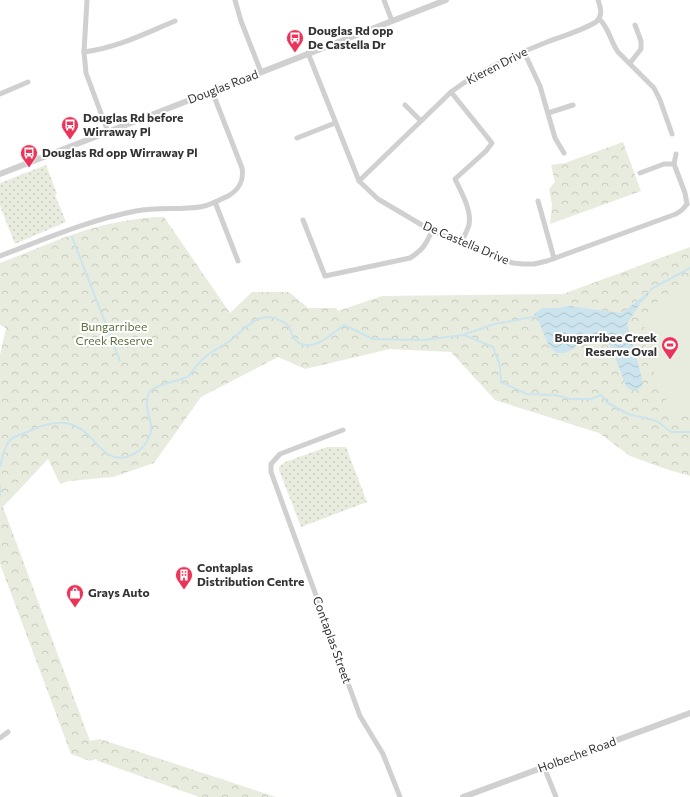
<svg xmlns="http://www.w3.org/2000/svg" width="690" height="797" font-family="Commissioner,sans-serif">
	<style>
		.grass { fill: url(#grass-dots) }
		.park { fill: url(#park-crowns) }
		.pitch { fill: #e8ecde }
		.water { fill: url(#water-waves) }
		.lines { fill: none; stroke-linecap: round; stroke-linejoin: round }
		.stream { stroke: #cbe4ed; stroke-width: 2 }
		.minor { stroke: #d0d0d0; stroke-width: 5 }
		.tertiary { stroke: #d0d0d0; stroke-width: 6 }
		.labels { text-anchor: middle; stroke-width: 4; stroke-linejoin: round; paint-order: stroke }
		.poi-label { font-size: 12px; font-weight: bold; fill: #333; stroke: #fff; text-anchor: start }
		.street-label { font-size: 12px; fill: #333; stroke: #fff }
		.park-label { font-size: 12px; fill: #5c713e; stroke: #fff }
	</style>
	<defs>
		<pattern id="grass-dots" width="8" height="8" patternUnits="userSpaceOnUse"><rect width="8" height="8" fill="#e8ecde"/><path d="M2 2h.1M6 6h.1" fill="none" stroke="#c7cbbf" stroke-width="1.8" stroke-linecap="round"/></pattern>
		<pattern id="park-crowns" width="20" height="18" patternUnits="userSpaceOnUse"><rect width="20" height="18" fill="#e8ecde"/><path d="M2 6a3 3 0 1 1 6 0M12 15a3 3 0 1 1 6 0" fill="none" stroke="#c7cbbf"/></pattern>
		<pattern id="water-waves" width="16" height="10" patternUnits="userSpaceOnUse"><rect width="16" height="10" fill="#cbe4ed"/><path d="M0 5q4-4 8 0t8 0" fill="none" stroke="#afc4cc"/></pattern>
	</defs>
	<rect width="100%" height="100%" fill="#fff"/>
	<g class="grass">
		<path d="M46 165 57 194 55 195 66 222 15 244 0 206V183Z"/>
		<path d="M327 447H346L367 502 301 527 279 470V467L285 462Z"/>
	</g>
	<g class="park">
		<path d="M623 142 641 191 550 224 552 205 549 189 555 182 551 165 565 163Z"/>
		<path d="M156 217H164L230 313 252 292H289L308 308H336L338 311 382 296 563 294 690 247V476L666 469 630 456 599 433 495 400 451 352 390 349 305 369 278 357 201 397 154 463 113 477 69 481 60 484 48 459 3 507 90 741 100 739 276 797H199L98 761 96 759 90 761 71 754 0 564V355L6 328 0 325V263C37 249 74 231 114 223 128 220 142 218 156 217Z"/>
	</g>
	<path class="pitch" d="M690 289V414L673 415 653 370 646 349 644 324 654 306 663 296Z"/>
	<path class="water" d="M653 288 646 298 641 302 627 324 642 378V386L636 391 629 389 626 386 612 349 607 341C599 338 587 338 579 344 575 346 573 350 569 351 565 353 560 353 556 353L549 346 539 322 538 318 534 314 542 308H557L569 306 622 313Z"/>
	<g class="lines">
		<g class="stream">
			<path d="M72 237 120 361"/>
			<path d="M651 289 690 268"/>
			<path d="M465 334 495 324 538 316"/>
			<path d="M0 466C3 458 4 446 10 440 14 436 26 433 32 430 45 424 59 420 73 425 94 432 102 463 126 457 132 455 138 452 142 448 164 422 138 414 150 391 163 381 175 383 187 377 193 373 195 366 201 361 209 352 221 347 231 340 240 333 249 322 261 318 270 316 283 319 289 327 291 329 291 332 292 335 298 346 308 347 318 343 327 339 336 331 344 325L373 339 423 340 464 335 493 347 500 366 501 382 527 394 555 395 570 399H591L601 395 608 403 628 414 657 421 671 432H690"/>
			<path d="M0 486V496"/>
		</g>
		<g class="minor">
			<path d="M87 0 84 52 86 73 108 132"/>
			<path d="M235 0 241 21 261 72"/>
			<path d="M384 0 392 21"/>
			<path d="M599 19C609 27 610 41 618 52L654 88 660 100 672 134"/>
			<path d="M84 52C117 48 146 33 175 21"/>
			<path d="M524 52 540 86 555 138 564 153"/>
			<path d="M308 53 359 181 378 199 432 231 500 259 513 263 523 264H534L547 261 676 214 682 210 687 204"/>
			<path d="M630 63 641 49V41L635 25"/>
			<path d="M451 92 492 143 486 151 455 179C461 192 472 210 469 225 467 231 464 237 461 243"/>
			<path d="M0 94 28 82"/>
			<path d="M405 105 421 121"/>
			<path d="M548 113 573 105"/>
			<path d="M297 138 335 123"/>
			<path d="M676 154 674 164 685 193 687 204"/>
			<path d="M640 173 664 164H674"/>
			<path d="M359 181 451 92C480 70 514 55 547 42 563 36 581 31 596 22 603 15 601 9 598 0"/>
			<path d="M538 201 554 258"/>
			<path d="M215 202 238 261"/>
			<path d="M303 220 325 276 410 258C423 250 426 244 432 231"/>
			<path d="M0 256C45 239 89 220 136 211 157 207 179 210 200 207 209 206 220 200 228 196 239 190 244 180 242 168L212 91"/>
			<path d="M343 430 280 454 271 464V472L360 716 383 754 400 797"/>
			<path d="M0 738 8 732"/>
			<path d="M544 767 556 797"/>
		</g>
		<g class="tertiary">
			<path d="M0 174 446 0"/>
			<path d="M463 797 690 713"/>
		</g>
	</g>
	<defs>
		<g id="bus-pin" transform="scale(0.9)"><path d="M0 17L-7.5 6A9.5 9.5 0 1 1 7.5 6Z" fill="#ea345a" stroke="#fff"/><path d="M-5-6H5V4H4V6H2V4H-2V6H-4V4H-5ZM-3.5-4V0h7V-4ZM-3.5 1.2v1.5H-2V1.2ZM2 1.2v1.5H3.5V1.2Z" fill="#fff"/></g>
		<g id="stadium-pin" transform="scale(0.9)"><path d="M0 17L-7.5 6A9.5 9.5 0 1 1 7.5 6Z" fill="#ea345a" stroke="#fff"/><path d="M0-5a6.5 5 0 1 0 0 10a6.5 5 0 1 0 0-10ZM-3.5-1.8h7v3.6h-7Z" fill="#fff"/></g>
		<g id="building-pin" transform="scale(0.9)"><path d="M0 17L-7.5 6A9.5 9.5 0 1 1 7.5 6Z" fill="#ea345a" stroke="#fff"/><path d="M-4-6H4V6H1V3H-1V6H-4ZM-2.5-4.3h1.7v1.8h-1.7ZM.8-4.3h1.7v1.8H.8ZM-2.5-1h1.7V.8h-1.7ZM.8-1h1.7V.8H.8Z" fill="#fff"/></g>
		<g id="shop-pin" transform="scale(0.9)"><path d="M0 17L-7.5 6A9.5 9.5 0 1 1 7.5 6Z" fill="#ea345a" stroke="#fff"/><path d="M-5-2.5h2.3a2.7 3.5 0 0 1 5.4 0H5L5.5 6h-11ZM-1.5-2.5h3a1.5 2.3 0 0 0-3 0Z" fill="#fff"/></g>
	</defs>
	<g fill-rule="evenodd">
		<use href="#bus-pin" x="295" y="38"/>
		<use href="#bus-pin" x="70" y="125"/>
		<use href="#bus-pin" x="29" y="153"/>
		<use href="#stadium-pin" x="670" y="345"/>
		<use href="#building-pin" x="184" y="575"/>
		<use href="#shop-pin" x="75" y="593"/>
	</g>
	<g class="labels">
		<g class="poi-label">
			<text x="308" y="35">Douglas Rd opp<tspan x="308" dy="14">De Castella Dr</tspan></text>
			<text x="83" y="122">Douglas Rd before<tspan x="83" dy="14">Wirraway Pl</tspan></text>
			<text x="42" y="157">Douglas Rd opp Wirraway Pl</text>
			<text x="657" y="342" text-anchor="end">Bungarribee Creek<tspan x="657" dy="14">Reserve Oval</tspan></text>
			<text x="197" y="572">Contaplas<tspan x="197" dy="14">Distribution Centre</tspan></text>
			<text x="88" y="597">Grays Auto</text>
		</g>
		<g class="street-label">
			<text transform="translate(497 66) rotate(-27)" y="4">Kieren Drive</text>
			<text transform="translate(223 87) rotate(-21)" y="4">Douglas Road</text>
			<text transform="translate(466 243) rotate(23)" y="4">De Castella Drive</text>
			<text transform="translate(332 640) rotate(70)" y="4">Contaplas Street</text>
			<text transform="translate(577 755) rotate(-20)" y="4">Holbeche Road</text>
		</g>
		<g class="park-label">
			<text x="114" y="331">Bungarribee<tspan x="114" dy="14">Creek Reserve</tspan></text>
		</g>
	</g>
</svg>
